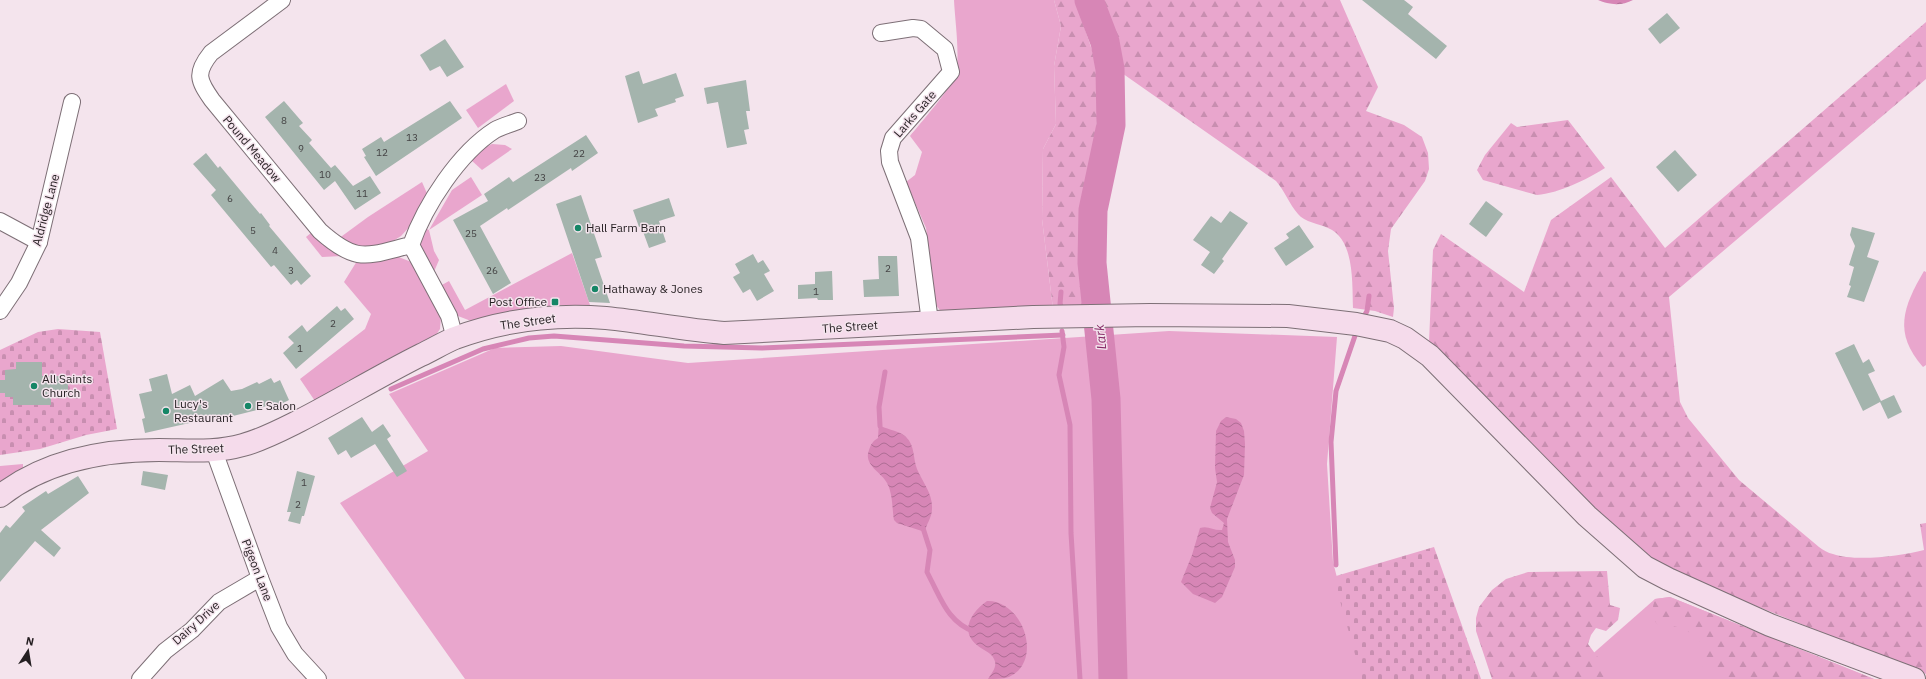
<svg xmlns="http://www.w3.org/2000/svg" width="1926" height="679" font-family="'IBM Plex Sans',sans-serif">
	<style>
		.grass { fill: #e9a6cd }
		.forest { fill: url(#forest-firs); fill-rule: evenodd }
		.cemetery { fill: url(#cemetery-stones) }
		.water { fill: url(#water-waves) }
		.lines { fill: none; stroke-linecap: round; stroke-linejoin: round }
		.stream { stroke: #d786b6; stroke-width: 5 }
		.river { stroke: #d786b6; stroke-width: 29 }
		.building { fill: #a4b4ad }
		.street-casing { stroke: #7d6f76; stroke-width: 18 }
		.secondary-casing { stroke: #7d6f76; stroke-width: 24 }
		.street { stroke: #fff; stroke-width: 16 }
		.secondary { stroke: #f5dbeb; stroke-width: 22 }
		.poi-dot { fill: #158666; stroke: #f4e4ed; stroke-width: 1.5 }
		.labels { text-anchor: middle; stroke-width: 3; stroke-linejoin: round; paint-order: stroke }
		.number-label { font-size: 10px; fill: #454445 }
		.street-label { font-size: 12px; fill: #251f22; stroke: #f4e4ed }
		.poi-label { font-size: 12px; fill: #251f22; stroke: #f4e4ed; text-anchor: start }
		.water-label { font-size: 13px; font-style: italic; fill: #862966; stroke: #f4e4ed }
	</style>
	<defs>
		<pattern id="forest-firs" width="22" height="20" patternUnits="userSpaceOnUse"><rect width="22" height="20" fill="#e9a6cd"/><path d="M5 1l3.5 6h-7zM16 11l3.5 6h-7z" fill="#c88eb0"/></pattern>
		<pattern id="cemetery-stones" width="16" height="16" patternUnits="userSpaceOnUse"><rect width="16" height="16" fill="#e9a6cd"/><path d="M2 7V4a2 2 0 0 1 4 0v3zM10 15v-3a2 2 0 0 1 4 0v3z" fill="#c88eb0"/></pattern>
		<pattern id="water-waves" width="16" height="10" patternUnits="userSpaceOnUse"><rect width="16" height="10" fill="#d786b6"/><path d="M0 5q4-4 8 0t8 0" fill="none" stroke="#ae6d94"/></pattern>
	</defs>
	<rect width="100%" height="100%" fill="#f4e4ed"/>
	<g class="grass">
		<path d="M954 0H1054L1061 26 1054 66 1056 124 1043 149 1042 219 1053 309 942 313 936 305 926 228 906 182 915 175 922 152 910 136C919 125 953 86 956 74 960 53 955 21 954 0Z"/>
		<path d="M506 84 514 101 478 128 466 110Z"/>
		<path d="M492 144 505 145 512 149 482 170 470 159 486 147Z"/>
		<path d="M471 177 482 195 429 230 434 251 439 260 433 274 420 245 423 227 429 230 452 190Z"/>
		<path d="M422 182 429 198 411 225 401 236 390 243 367 251 338 239 368 217Z"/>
		<path d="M317 228 342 256 322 257 306 237Z"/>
		<path d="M572 253 590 305H550L552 318 471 321 458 316 440 286 449 281 465 310Z"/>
		<path d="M396 256 414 263 441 316 440 329 434 338 354 391 349 380 315 401 300 379 365 329 371 314 344 282 357 261Z"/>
		<path d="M1924 271 1926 272V365L1923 367C1893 333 1903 307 1924 271Z"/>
		<path d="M1169 331 1337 337 1327 464 1333 562 1363 679H465L340 503 428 451 389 394 495 348 561 346 688 363Z"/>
		<path d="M23 464V470L0 484V466Z"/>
		<path d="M1670 597 1874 679H1564L1655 599Z"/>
	</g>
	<g class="forest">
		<path d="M1054 0H1075L1092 50 1097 72 1098 99 1095 156 1085 192 1080 235 1086 309H1053L1042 219 1043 149 1056 124 1054 66 1061 26Z"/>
		<path d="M1099 0H1340L1378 87 1366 111 1404 125 1422 137 1428 153 1429 169 1425 181 1391 229 1388 251 1394 308 1393 317 1375 311 1353 308C1352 284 1355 239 1328 228 1320 224 1304 222 1298 214 1289 204 1285 191 1276 181L1119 71Z"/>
		<path d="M1926 22V79L1669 297 1680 402 1688 418 1739 480 1819 547C1823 550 1828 553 1833 554 1856 562 1900 556 1924 550L1920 524 1926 523V674L1664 569 1561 479 1486 397 1429 342 1433 250 1441 234 1524 292 1551 220 1611 177 1665 248Z"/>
		<path d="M1568 120 1605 168C1586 180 1559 193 1537 195L1483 180 1477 170 1485 155 1511 123 1517 127Z"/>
		<path d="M1607 571 1610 605 1620 608 1618 620 1606 631 1596 628 1591 635 1588 644 1614 679H1492L1476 631V618L1479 607 1492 590 1506 579 1528 572Z"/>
		<path d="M1670 597 1874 679H1723L1713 665 1704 669 1701 662 1707 650 1703 644 1685 629 1678 637C1659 625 1647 624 1655 599ZM1673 613 1685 616V628L1670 626Z"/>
	</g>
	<g class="cemetery">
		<path d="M58 329 100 332 117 429 86 435 40 449 0 455V350L38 332Z"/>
		<path d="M1434 547 1481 679H1362L1339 597 1336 576Z"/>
	</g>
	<g class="water">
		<path d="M1598 0H1633C1622 6 1609 5 1598 0Z"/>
		<path d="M1226 417 1236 419 1241 423 1244 431 1245 444 1244 475 1227 519 1228 542 1235 560V567L1222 597 1215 603 1193 594 1181 582 1192 555 1200 528C1208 525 1214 531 1222 530L1224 523 1212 513 1210 508 1217 482 1215 468 1216 431 1221 421Z"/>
		<path d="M879 421 881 426C889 430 900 431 906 437 915 445 913 459 917 469 923 483 933 494 932 509 932 518 926 524 925 532L897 523 894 520C892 509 893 494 887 483 881 472 863 465 869 450 871 444 873 441 878 438Z"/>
		<path d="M987 601C1023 600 1044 661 1009 677 1003 679 995 679 988 679 992 673 998 666 994 659 991 652 982 650 977 645 959 631 972 611 987 601Z"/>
	</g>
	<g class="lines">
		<g class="stream">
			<path d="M1060 304 1061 292"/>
			<path d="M1362 320 1367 311 1369 296"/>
			<path d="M1062 331 1064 347 1059 375 1070 425 1071 533 1080 679"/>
			<path d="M391 389 483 349 529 338 554 336 684 346 762 348 1063 335"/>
			<path d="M880 426 879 407 885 372"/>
			<path d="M923 528 930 550 927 572 930 578C942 601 949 623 975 632"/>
			<path d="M1336 565 1331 442 1336 391 1357 330"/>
		</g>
		<path class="river" d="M1089 0 1105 42 1110 69 1111 125 1093 210 1092 263 1106 399 1113 679"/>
	</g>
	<g class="building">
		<path d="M1362 0H1404L1413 7 1408 14 1447 46 1436 59Z"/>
		<path d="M1667 13 1680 28 1660 44 1648 29Z"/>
		<path d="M445 39 464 67 447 77 440 66 430 71 420 55Z"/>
		<path d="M639 71 643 84 676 73 684 96 675 99 676 102 655 109 658 116 638 123 625 76Z"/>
		<path d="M746 80 750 111H746L749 129 744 130 747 144 727 148 718 102 707 104 704 88Z"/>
		<path d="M284 101 303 123 299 126 312 140 309 143 331 168 335 165 353 186 370 176 381 193 355 210 335 181 324 190 265 117Z"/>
		<path d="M450 101 462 118 376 176 364 157 366 156 362 149 381 137 384 142Z"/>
		<path d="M586 135 598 153 572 171 571 168 508 210 507 208 480 226 511 283 493 294 453 220 488 201 484 194 509 177 513 182Z"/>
		<path d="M1675 150 1697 175 1678 192 1656 167Z"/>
		<path d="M206 153 218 168 220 166 260 214 261 213 270 225 269 226 311 276 301 285 297 280 291 285 274 265 271 267 211 195 216 190 193 164Z"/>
		<path d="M581 195 602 257 595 259 610 303 589 302 556 204Z"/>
		<path d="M669 198 675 216 659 221 666 242 649 248 641 226 639 227 633 210Z"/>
		<path d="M1486 201 1503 214 1486 237 1469 224Z"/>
		<path d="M1230 211 1248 223 1222 259 1224 261 1214 274 1201 265 1210 252 1193 240 1211 216 1221 223Z"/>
		<path d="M1299 225 1314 247 1286 266 1274 248 1289 238 1286 234Z"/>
		<path d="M1852 227 1875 233 1867 257 1879 261 1864 302 1847 297 1851 286 1849 285 1854 267 1849 265 1855 246 1850 235Z"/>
		<path d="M753 254 758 263 763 260 770 271 764 274 774 291 757 301 750 289 743 293 733 277 740 273 735 264Z"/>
		<path d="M878 256H897L899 296 864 297 863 280 879 279Z"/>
		<path d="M832 271 833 300H818L817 298 798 299V285L815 284V272Z"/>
		<path d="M337 306 341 311 345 308 354 319 296 369 283 353 294 343 288 337 302 325 307 332Z"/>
		<path d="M1854 344 1863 363 1869 359 1875 371 1868 374 1881 401 1894 395 1902 412 1888 419 1880 402 1863 411 1835 353Z"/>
		<path d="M16 362H42V376H68V397H51V405H13V397H5V393H0V380H5V370L16 369Z"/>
		<path d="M167 374 172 394 190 385 195 396 223 379 231 391 242 389 257 382 259 384 271 378 274 383 280 380 289 400 277 406 275 402 257 410 225 418V415L145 433 142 419 145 418 139 394 152 391 149 379Z"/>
		<path d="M362 417 372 432 383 424 391 436 387 439 407 471 397 477 375 444 351 458 346 450 338 455 328 438Z"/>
		<path d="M143 471 168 475 165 490 141 485Z"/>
		<path d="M297 471 315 476 304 516H302L300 524 288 521 291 512H287Z"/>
		<path d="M78 476 89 493 41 530 61 548 54 557 35 541 0 582V533L6 525 10 528 25 511 22 507 46 491 48 494Z"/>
	</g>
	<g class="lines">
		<g class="street-casing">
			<g id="street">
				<path d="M282 0 211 53C195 73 198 80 212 100L320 231C357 264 366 256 411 245 425 205 459 153 495 130 502 126 511 124 518 121"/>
				<path d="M881 33 913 28 921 29 945 49 951 72 893 138 889 151 890 162 919 238 930 322"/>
				<path d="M0 221 39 242"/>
				<path d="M411 245 449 316 455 339"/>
				<path d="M0 311 19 283 39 242 72 102"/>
				<path d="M214 451 260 578 279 627 295 654 318 679"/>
				<path d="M140 679 165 651 192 630 219 602 260 578"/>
			</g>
		</g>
		<g class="secondary-casing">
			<path id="secondary" d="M0 496C46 460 103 450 159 450 188 450 215 453 243 445 262 440 281 430 299 421 340 400 379 376 421 355 432 350 443 343 455 338 503 320 555 314 606 318 646 322 684 330 724 333L1033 317 1150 315 1288 316 1356 324 1390 331 1405 338 1430 356 1587 516 1645 567 1668 579 1770 625 1914 679"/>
		</g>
		<use href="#street" class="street"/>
		<use href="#secondary" class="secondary"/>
	</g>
	<g class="poi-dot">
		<circle cx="578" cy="228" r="4"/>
		<circle cx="595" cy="289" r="4"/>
		<rect x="551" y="298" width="8" height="8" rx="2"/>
		<circle cx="34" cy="386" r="4"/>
		<circle cx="248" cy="406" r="4"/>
		<circle cx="166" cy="411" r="4"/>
	</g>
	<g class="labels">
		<g class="number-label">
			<text x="284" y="124">8</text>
			<text x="412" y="141">13</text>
			<text x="301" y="152">9</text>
			<text x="382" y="156">12</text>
			<text x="579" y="157">22</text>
			<text x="325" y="178">10</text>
			<text x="540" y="181">23</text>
			<text x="362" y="197">11</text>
			<text x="230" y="202">6</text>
			<text x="253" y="234">5</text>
			<text x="471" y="237">25</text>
			<text x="275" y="254">4</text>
			<text x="888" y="272">2</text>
			<text x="291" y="274">3</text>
			<text x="492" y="274">26</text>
			<text x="816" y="295">1</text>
			<text x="333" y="327">2</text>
			<text x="300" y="352">1</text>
			<text x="304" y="486">1</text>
			<text x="298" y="508">2</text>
		</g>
		<g class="street-label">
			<text transform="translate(915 114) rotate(-49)" y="4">Larks Gate</text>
			<text transform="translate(252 149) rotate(50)" y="4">Pound Meadow</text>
			<text transform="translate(46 210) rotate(-75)" y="4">Aldridge Lane</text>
			<text transform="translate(528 322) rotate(-8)" y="4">The Street</text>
			<text transform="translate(850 327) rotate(-4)" y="4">The Street</text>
			<text transform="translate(196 449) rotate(-2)" y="4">The Street</text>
			<text transform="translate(257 570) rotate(69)" y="4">Pigeon Lane</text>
			<text transform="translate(196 623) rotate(-42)" y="4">Dairy Drive</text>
		</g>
		<g class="poi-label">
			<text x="586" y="232">Hall Farm Barn</text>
			<text x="603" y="293">Hathaway &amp; Jones</text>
			<text x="547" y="306" text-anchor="end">Post Office</text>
			<text x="42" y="383">All Saints<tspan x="42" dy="14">Church</tspan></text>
			<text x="174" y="408">Lucy's<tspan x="174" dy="14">Restaurant</tspan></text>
			<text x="256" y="410">E Salon</text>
		</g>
		<g class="water-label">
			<text transform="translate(1100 337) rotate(-96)" y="5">Lark</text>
		</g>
	</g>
	<g transform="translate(28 651) rotate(12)" stroke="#f4e4ed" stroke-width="3" paint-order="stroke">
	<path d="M0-3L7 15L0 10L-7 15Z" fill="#251f22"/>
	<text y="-6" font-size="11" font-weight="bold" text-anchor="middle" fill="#251f22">N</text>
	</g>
</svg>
